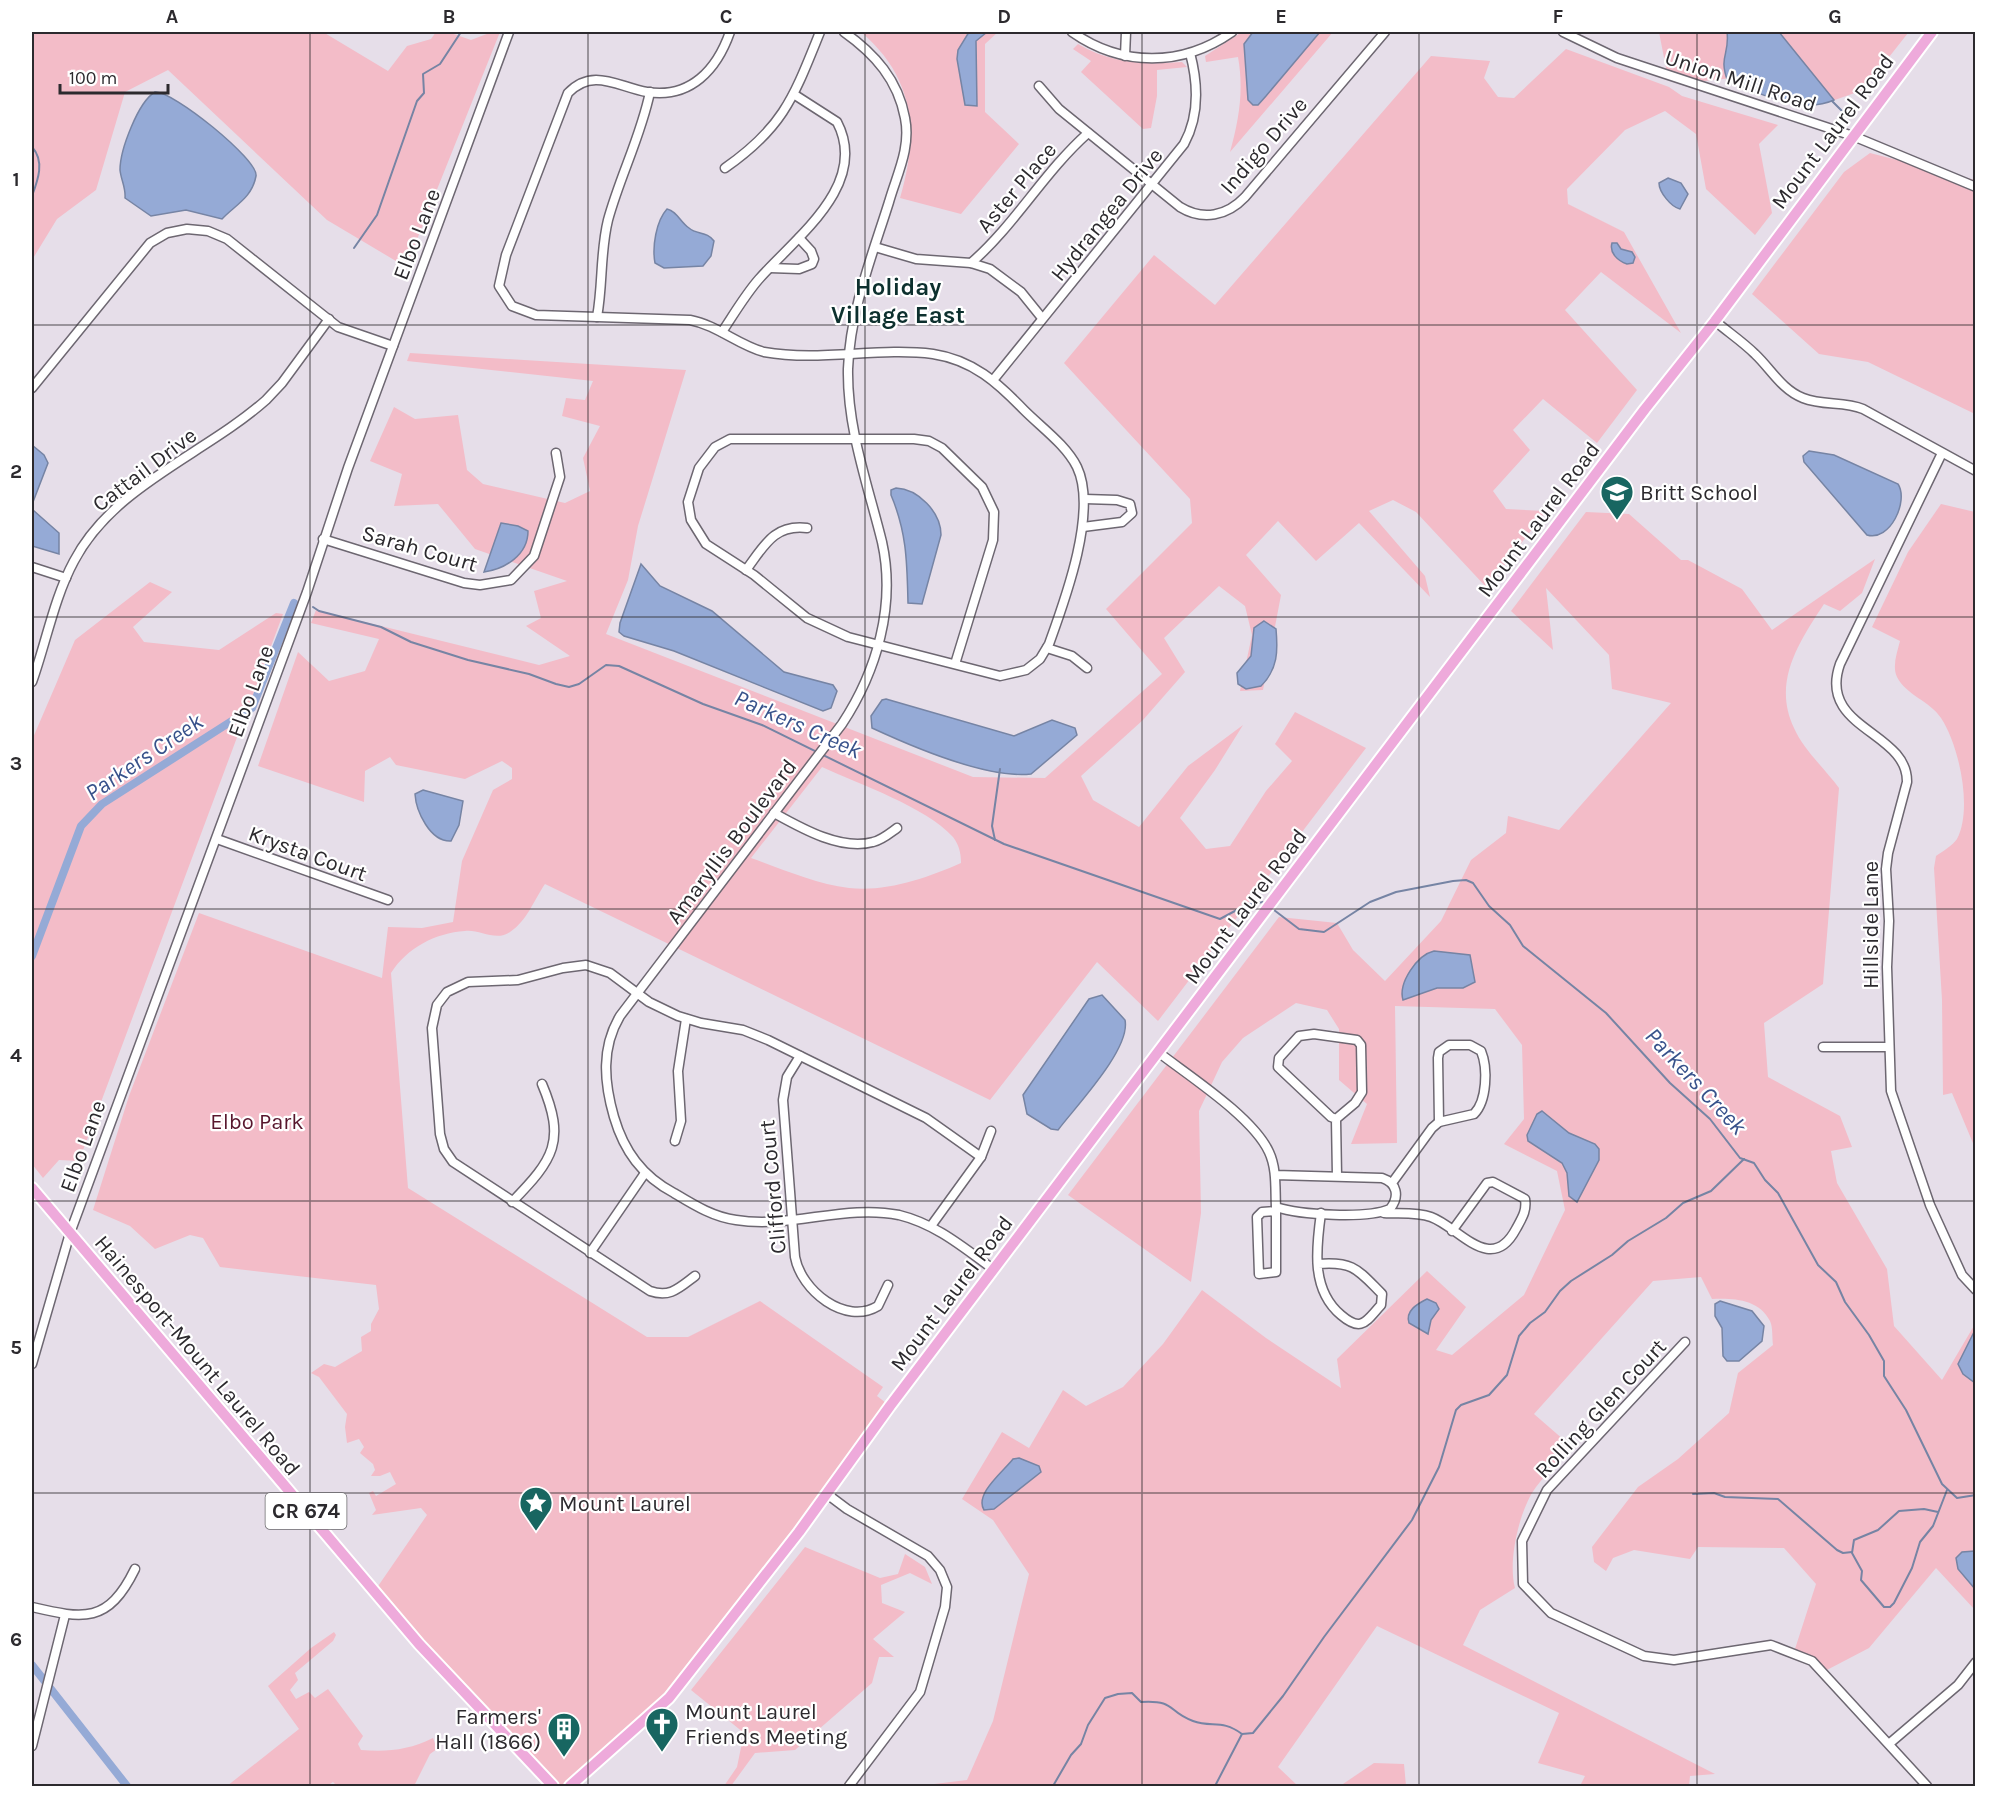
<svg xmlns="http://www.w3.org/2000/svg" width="2007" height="1818" font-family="Karla,sans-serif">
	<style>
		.green { fill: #f3bcc8; fill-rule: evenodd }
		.water { fill: #95aad6; stroke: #7684a4; stroke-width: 1.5 }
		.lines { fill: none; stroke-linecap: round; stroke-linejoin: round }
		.stream { stroke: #7684a4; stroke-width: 2 }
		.canal { stroke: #95aad6; stroke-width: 8 }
		.minor-casing { stroke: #6d6771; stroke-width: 11 }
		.major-casing { stroke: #fff; stroke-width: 14 }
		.minor { stroke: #fff; stroke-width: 8 }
		.major { stroke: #eeaadb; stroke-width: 10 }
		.grid { fill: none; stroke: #2c2a2e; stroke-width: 1.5; stroke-opacity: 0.55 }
		.labels { text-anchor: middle; stroke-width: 4.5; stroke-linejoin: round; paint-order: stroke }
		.shield { fill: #fff; stroke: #6b6a6d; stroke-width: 1.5 }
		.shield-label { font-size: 21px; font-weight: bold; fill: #2c2a2e }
		.street-label { font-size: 22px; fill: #2c2a2e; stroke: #fff }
		.poi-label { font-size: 22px; fill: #2c2a2e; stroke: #fff; text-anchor: start }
		.park-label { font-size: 22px; fill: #58162d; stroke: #fff }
		.neighbourhood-label { font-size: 24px; font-weight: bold; fill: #0d302e; stroke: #fff }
		.water-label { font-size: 24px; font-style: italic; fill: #38528b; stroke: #fff }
		.neatline { fill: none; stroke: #2c2a2e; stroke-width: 2 }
		.grid-label { font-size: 20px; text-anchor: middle; font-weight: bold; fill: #2c2a2e }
	</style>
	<rect width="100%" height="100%" fill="#e6dee9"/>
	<g class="green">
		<path d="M32 32H323L388 71 407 46 431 39 436 32H448L471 40 492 32H500L406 267 327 220 168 70 125 92 96 190 57 219 32 260Z"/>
		<path d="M861 32H998L985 44V112L1019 144 961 214 900 198C919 133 915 78 861 32Z"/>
		<path d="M1242 32H1333L1230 152C1239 119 1244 91 1238 57L1206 62 1205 56Z"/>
		<path d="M1659 32H1906L1908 33 1863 90 1829 102 1741 77 1695 82 1667 73Z"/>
		<path d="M1078 44C1110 63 1145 65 1182 62L1187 67 1157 70V96L1151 128 1143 129 1081 72 1091 61 1073 49Z"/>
		<path d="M1566 49 1669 87 1682 96 1778 125 1759 144 1772 213 1755 235 1706 189 1696 134 1665 111 1625 130 1567 189 1568 204 1624 232 1681 333 1601 272 1565 310 1637 390 1597 443 1543 399 1513 430 1530 450 1493 491 1506 509 1546 511 1487 588 1416 512 1393 500 1369 511 1425 576 1430 597 1359 523 1316 561 1278 521 1246 555 1281 595 1263 690 1240 691 1252 635 1245 606 1219 586 1164 638 1185 672 1143 720 1081 776 1093 800 1139 827 1188 766 1243 725 1215 770 1180 818 1206 849 1230 846 1266 791 1292 761 1275 744 1295 712 1366 748 1158 1021 1097 962 990 1100 545 884C534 900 527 921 510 932 496 942 479 929 465 931 435 933 407 948 391 973L408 1188 647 1337H688L760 1301 883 1387 877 1396 890 1406 669 1698 570 1786H553L374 1592 427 1515 421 1508 372 1515 376 1510 369 1493 373 1491 376 1496 396 1484 390 1472 380 1476H371L375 1470 373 1464 360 1453 364 1447 359 1439 347 1443 345 1427 347 1414 319 1377 311 1373 324 1364 335 1367 362 1351 361 1337 371 1331V1324L379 1309 376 1285 220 1267 203 1238 190 1235 155 1249 130 1226 93 1210 129 1096 199 913 382 978 388 927 422 928 453 922 462 861 493 790 512 779V768L502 761 465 779 396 765 390 757 365 771 364 802 258 766 298 652 329 681 365 671 379 639 311 623 316 610 539 665 570 656 526 626 541 618 534 591 567 581 475 549 438 504 394 506 402 474 370 461 394 407 415 419 458 415 467 470 483 484 565 503 590 491 583 458 600 426 562 416 566 398 585 400 593 381 407 361 410 353 686 370 638 526 628 580 606 634 973 777 1045 778 1162 674 1106 609 1192 523 1190 499 1064 363 1154 255 1215 305 1431 56 1490 61 1484 78 1498 97 1514 98ZM822 767C859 784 926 807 953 837 959 845 961 853 961 863 927 878 887 892 849 888 816 884 782 869 751 858Z"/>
		<path d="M1870 153 1975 180V414L1868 362 1819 354 1752 294 1844 172Z"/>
		<path d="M1941 504 1975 512V1148L1952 1093 1943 1095 1942 1000 1934 868 1936 856C1942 852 1953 845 1957 839 1973 809 1959 745 1941 718 1930 701 1906 695 1897 677 1892 666 1897 653 1900 641L1872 627 1908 552Z"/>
		<path d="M1586 512 1629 514 1681 560H1688L1742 589 1772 630 1875 559 1862 593 1840 611 1824 604C1799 642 1772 682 1794 728 1803 749 1825 769 1839 788L1823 984 1764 1023 1768 1077 1840 1116 1852 1147 1831 1151 1837 1183 1887 1269 1894 1326 1942 1380 1975 1324V1610L1936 1568 1869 1648 1823 1672 1795 1649 1816 1584 1784 1548 1698 1547 1690 1559 1634 1550 1613 1558 1606 1571 1594 1562 1592 1547 1638 1487 1678 1459 1729 1413 1738 1373 1773 1345C1772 1338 1773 1327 1770 1321 1759 1299 1733 1298 1712 1299L1701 1277 1653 1281 1534 1414 1572 1447C1559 1462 1542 1477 1532 1493 1518 1517 1508 1562 1515 1588L1480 1610 1463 1645 1715 1774 1690 1776 1689 1786H1580L1585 1776 1538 1763 1559 1713 1377 1626 1278 1767 1298 1786H918L967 1780 993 1721 1029 1574 993 1520 962 1499 1002 1432 1029 1448 1063 1390 1086 1406 1123 1387 1163 1344 1202 1290 1266 1338 1341 1388 1337 1359 1427 1271 1466 1307 1436 1350 1452 1355 1524 1295 1565 1210 1557 1171 1504 1144 1524 1119 1522 1045 1495 1009 1395 1006 1397 1143 1351 1144 1367 1104 1339 1080V1029L1327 1010 1296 1003 1243 1038 1222 1062 1199 1111 1201 1213 1191 1282 1068 1195 1279 917 1337 923 1353 950 1385 981 1441 921 1471 860 1506 833 1508 816 1559 830 1671 703 1612 689 1609 655 1546 588 1553 650 1511 611Z"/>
		<path d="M150 582 172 592 133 627 144 642 219 650 276 613 283 614 79 1161 59 1160 43 1178 32 1164V740L75 640Z"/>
		<path d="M805 1547 880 1578 898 1574 905 1554 925 1567 932 1584 910 1573 881 1585 882 1603 905 1612 873 1639 894 1657H879L872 1683 795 1750 755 1753 731 1786H724L737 1767 744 1733 691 1690Z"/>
		<path d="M334 1632 336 1635 333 1641 295 1673 298 1680 290 1690 296 1699 309 1692 315 1698 328 1689 363 1736 358 1744 361 1750C388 1752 409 1750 433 1738L437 1749 430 1754 414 1786H337L333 1782 327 1786H227L299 1729 268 1686 311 1648Z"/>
		<path d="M1374 1763 1404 1764 1406 1786H1340Z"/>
	</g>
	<g class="water">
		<path d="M969 32H987L976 41 977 106 965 105 957 59 958 50Z"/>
		<path d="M1253 32H1320L1266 96 1258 105H1253L1248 100 1244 44Z"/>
		<path d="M1727 32H1779L1834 100C1801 115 1761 93 1728 82 1718 56 1730 55 1727 32Z"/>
		<path d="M155 92C172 90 259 160 256 176 252 198 235 205 222 219L186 210 151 216 125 198C126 188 121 180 120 170 120 150 138 102 155 92Z"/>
		<path d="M1668 178 1681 183 1688 194 1680 209C1671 207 1659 192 1659 183Z"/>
		<path d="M667 209C677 211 680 222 689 228 697 235 707 231 714 241L711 256 703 266 664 268 655 263C652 247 656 221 667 209Z"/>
		<path d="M1612 243H1617L1621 249 1632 252 1635 257 1633 263 1627 264C1618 261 1609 253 1612 243Z"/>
		<path d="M32 445 44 455 48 463 33 502V510L59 533V554L32 546Z"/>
		<path d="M1809 451 1834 455 1898 484C1909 501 1890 542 1867 535L1804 462 1803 456Z"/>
		<path d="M896 488C918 489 941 512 941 535L922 604 908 603C907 563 907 533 891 495V490Z"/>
		<path d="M501 523 518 526 528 531C528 555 505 569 484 572Z"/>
		<path d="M641 564 660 586 712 611 784 672 833 685 837 691 831 708 823 711 674 651 624 636 619 632 620 623Z"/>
		<path d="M1264 621 1276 629C1278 651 1278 669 1261 686L1246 689 1238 684 1237 673 1251 656 1254 628Z"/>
		<path d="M886 699 1014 736 1052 720 1075 728 1077 735 1031 774C986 779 913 747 872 728L871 716 882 700Z"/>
		<path d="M423 790 463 801 459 825 451 841C430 842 416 811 415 794Z"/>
		<path d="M1434 951 1470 955 1475 982 1463 988H1437L1403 1000C1398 983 1417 955 1434 951Z"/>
		<path d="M1102 995 1125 1020C1131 1049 1076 1106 1058 1130L1051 1129 1027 1114 1023 1095 1089 999Z"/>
		<path d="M1542 1111 1569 1133 1595 1144 1599 1149V1160L1577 1202 1569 1196 1567 1173 1562 1163 1528 1141 1527 1135 1537 1114Z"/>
		<path d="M1427 1299 1436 1303 1439 1309 1431 1320 1428 1334 1409 1323C1405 1311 1417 1304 1427 1299Z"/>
		<path d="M1720 1301 1752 1311 1764 1326 1762 1341 1739 1361H1727L1723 1356 1722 1328 1715 1316V1304Z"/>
		<path d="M1975 1330 1976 1383H1975L1963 1374 1958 1364Z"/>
		<path d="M1019 1458 1039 1466 1041 1472 994 1509 984 1510C974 1494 1004 1471 1013 1459Z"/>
		<path d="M1975 1551H1976L1975 1589 1958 1569 1956 1558 1962 1552Z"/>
	</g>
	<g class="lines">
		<g class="stream">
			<path d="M1832 101 1845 114"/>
			<path d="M32 147C45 161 38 180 32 196"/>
			<path d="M354 248 377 215 417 101 424 93 423 74 440 64 461 32"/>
			<path d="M313 607 319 611 381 627 411 642 468 660 529 674 556 684 569 687 579 684 606 665 619 666 703 704 762 725 1004 844 1220 919 1246 905 1263 902"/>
			<path d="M995 840 992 826 1000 769"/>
			<path d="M1274 910 1299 929 1324 932 1370 902 1396 892 1453 881 1466 880 1473 883 1489 906 1510 925 1523 946 1606 1013 1670 1083 1710 1119 1740 1158 1754 1163 1765 1180 1778 1193 1818 1265 1836 1282 1845 1302 1869 1335 1884 1361V1376L1906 1410 1942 1484 1957 1498 1976 1495"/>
			<path d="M1693 1494 1714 1493 1725 1497 1778 1499 1837 1550 1843 1553 1852 1552"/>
			<path d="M1938 1512 1924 1509 1899 1511 1878 1530 1854 1540 1852 1553 1862 1571 1861 1580 1884 1607H1890L1894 1603 1912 1568 1920 1542 1933 1526 1947 1490"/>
			<path d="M1053 1786 1071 1755 1081 1744 1088 1725 1105 1698 1118 1694 1132 1693 1141 1702C1177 1700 1166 1711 1193 1721 1212 1728 1222 1719 1242 1734L1253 1733 1283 1696 1324 1637 1412 1520 1439 1467 1456 1410 1461 1405 1489 1395 1507 1375 1519 1336 1530 1323 1545 1312 1560 1291 1571 1281 1612 1255 1628 1241 1666 1218 1683 1203 1711 1191 1744 1159"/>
			<path d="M1215 1786 1242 1734"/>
		</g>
		<g class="canal">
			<path d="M32 956 81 826 102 804 252 708 294 603"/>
			<path d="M32 1665 127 1786"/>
		</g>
		<g class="minor-casing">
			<g id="minor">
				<path d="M730 32C717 69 691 99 647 92 618 87 593 67 568 93L506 255 499 286 512 306 536 315 690 320C717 325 738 345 764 352 820 362 878 347 933 354 973 360 998 383 1024 410 1042 428 1066 445 1077 467 1098 511 1065 600 1049 644L1040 659 1026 670 1000 676 848 637 807 618 754 575 706 544 691 520 688 502 699 468 715 447 730 439H914L929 441 942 448 982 487 994 512 993 540 955 664"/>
				<path d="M844 32C875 54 898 80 905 118 911 148 897 174 889 202 872 256 850 311 848 369 847 429 868 485 882 542 896 605 877 671 842 724L620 1016C601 1048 604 1082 614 1117 624 1151 642 1176 674 1193 694 1205 713 1217 736 1220 790 1229 845 1204 899 1215 936 1224 964 1248 993 1269"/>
				<path d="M1072 32C1122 67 1182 67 1232 32"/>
				<path d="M1563 32 1617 58 1853 136 1976 187"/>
				<path d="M1125 56 1126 32"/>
				<path d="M1039 86 1059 109 1180 207C1203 221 1227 216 1245 197L1385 32"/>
				<path d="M725 168C784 127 794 96 820 32"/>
				<path d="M875 247 916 259 971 263 990 269 1021 292 1042 318"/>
				<path d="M971 263C1015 225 1044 172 1088 133"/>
				<path d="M770 268 799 269 812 264 814 259 811 251 799 238"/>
				<path d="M597 317C603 285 600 252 608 220 620 176 641 136 650 92"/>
				<path d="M1715 321C1728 332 1743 342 1755 354 1771 369 1782 390 1803 398 1823 406 1844 401 1863 409L1976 471"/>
				<path d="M722 332C734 314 745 295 759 279 795 238 870 185 837 122L795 95"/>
				<path d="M994 379 1184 144C1200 115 1198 83 1190 53"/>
				<path d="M32 388 150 243 167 233 187 229 208 231 227 239 338 327 393 346"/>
				<path d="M1942 453 1840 664C1817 729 1908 731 1907 782L1888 853 1886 869 1889 921 1887 967 1891 1091 1930 1205 1962 1275 1976 1290"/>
				<path d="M1083 527 1122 522 1132 513 1130 504 1117 500 1085 499"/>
				<path d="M323 539 464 583 480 585 511 580 534 556 560 477 556 453"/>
				<path d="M32 567 66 578"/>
				<path d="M746 570C764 546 774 524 807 528"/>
				<path d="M1047 648 1072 656 1087 668"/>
				<path d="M32 682C46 643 54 598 74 561 114 485 204 455 266 400L282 383 329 319"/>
				<path d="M774 813C801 828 841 851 873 842 882 840 890 833 897 828"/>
				<path d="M217 839 388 900"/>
				<path d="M1449 1045H1470L1481 1051C1488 1068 1487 1101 1474 1114L1439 1122 1438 1058 1439 1052Z"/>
				<path d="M1823 1047H1889"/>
				<path d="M1158 1052C1189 1076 1253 1117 1269 1152 1277 1169 1275 1189 1276 1207 1300 1215 1367 1219 1390 1209 1400 1196 1397 1183 1382 1178L1275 1175"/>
				<path d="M800 1056 787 1077 783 1100 795 1257C801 1290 845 1326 878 1306L888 1285"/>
				<path d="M1336 1119 1331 1117 1278 1067 1279 1058 1299 1036 1314 1034 1357 1040 1361 1045 1362 1092 1355 1103 1336 1119 1337 1176"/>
				<path d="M675 1141 681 1121 678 1071 686 1019"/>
				<path d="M1392 1183 1432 1128 1439 1122"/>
				<path d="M512 1202C554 1159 566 1141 542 1084"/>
				<path d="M1276 1211 1262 1212 1257 1217 1259 1274 1276 1272V1207"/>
				<path d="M1384 1213C1399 1214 1417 1212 1431 1217 1459 1227 1491 1276 1516 1229 1522 1218 1527 1211 1525 1199L1493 1182 1487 1183 1452 1231"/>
				<path d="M931 1226 981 1157 991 1131"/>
				<path d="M590 1253 645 1173"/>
				<path d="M1318 1264C1354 1261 1358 1270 1382 1294L1381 1305C1366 1321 1362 1333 1341 1315 1311 1290 1316 1249 1321 1213"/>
				<path d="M695 1276C679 1288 670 1298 650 1291L453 1162 444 1149 440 1134 432 1028 437 1005 447 992 468 982 518 980 563 968 586 965 610 973 649 1002 678 1016 701 1023 743 1030 768 1040 926 1118 981 1157"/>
				<path d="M1685 1342 1547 1490 1522 1541 1523 1584 1551 1613 1644 1656 1674 1660 1771 1645 1812 1661 1927 1786"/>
				<path d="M32 1364 70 1233 307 592 348 468 509 32"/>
				<path d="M827 1494 847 1509 928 1556 940 1570 947 1587 945 1607 920 1692 849 1786"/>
				<path d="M32 1607C84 1619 108 1624 135 1569"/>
				<path d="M1890 1743 1958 1685 1976 1662"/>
				<path d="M32 1746 65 1615"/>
			</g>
		</g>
		<g class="major-casing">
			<g id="major">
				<path d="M32 1188 419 1644 553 1786"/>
				<path d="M570 1786 669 1698 799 1532 890 1406 1645 409 1715 321 1932 32"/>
			</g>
		</g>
		<use href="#minor" class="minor"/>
		<use href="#major" class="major"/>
	</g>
	<path class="grid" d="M310 32V1786M588 32V1786M865 32V1786M1142 32V1786M1419 32V1786M1697 32V1786M32 325H1976M32 617H1976M32 909H1976M32 1201H1976M32 1493H1976"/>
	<defs>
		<g id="school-pin" transform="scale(1.725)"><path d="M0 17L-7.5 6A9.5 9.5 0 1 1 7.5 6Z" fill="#186661" stroke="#fff"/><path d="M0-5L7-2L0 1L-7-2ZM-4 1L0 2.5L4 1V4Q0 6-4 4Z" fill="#fff"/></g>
		<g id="sight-pin" transform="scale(1.725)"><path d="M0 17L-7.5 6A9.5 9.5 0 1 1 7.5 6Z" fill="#186661" stroke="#fff"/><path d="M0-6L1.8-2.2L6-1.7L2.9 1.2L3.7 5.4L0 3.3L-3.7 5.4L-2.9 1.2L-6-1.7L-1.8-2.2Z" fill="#fff"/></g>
		<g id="church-pin" transform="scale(1.725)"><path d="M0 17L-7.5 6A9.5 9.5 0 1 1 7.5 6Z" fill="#186661" stroke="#fff"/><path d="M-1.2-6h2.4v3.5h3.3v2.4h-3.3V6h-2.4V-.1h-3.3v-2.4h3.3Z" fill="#fff"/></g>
		<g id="building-pin" transform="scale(1.725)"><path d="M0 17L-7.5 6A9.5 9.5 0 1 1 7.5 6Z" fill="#186661" stroke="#fff"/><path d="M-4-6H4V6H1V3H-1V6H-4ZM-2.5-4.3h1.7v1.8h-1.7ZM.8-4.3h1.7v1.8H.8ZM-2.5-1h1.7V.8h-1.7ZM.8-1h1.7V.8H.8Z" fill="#fff"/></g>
	</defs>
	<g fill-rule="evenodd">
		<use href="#school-pin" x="1617" y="492"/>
		<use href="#sight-pin" x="536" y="1503"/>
		<use href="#church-pin" x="662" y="1724"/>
		<use href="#building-pin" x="564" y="1729"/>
	</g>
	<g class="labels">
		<rect class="shield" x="265.5" y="1493" width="81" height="36" rx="4.5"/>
		<g class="shield-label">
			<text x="306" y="1518">CR 674</text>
		</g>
		<g class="street-label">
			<text transform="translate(1741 80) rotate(18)" y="8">Union Mill Road</text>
			<text transform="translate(1832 131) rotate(-53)" y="8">Mount Laurel Road</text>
			<text transform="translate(1263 145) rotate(-49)" y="8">Indigo Drive</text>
			<text transform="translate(1016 187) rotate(-50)" y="8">Aster Place</text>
			<text transform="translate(1106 214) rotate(-51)" y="8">Hydrangea Drive</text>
			<text transform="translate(416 234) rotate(-69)" y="8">Elbo Lane</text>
			<text transform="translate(144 469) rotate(-37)" y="8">Cattail Drive</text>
			<text transform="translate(1538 519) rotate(-53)" y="8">Mount Laurel Road</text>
			<text transform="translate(420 548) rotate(16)" y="8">Sarah Court</text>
			<text transform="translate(250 691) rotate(-70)" y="8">Elbo Lane</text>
			<text transform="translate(731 841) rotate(-53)" y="8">Amaryllis Boulevard</text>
			<text transform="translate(308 853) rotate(20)" y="8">Krysta Court</text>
			<text transform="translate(1245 906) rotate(-53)" y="8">Mount Laurel Road</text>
			<text transform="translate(1870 925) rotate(-90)" y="8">Hillside Lane</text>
			<text transform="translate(82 1146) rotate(-70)" y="8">Elbo Lane</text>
			<text transform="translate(772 1187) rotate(-95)" y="8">Clifford Court</text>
			<text transform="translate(951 1293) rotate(-53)" y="8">Mount Laurel Road</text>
			<text transform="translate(198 1355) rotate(50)" y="8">Hainesport-Mount Laurel Road</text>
			<text transform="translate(1600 1408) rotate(-47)" y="8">Rolling Glen Court</text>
		</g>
		<g class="poi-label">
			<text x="1640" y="500">Britt School</text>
			<text x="559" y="1511">Mount Laurel</text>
			<text x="685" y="1719">Mount Laurel<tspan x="685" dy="25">Friends Meeting</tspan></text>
			<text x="541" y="1724" text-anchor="end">Farmers'<tspan x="541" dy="25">Hall (1866)</tspan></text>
		</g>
		<g class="park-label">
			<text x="257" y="1129">Elbo Park</text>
		</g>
		<g class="neighbourhood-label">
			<text x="898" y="295">Holiday<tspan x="898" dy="28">Village East</tspan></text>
		</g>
		<g class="water-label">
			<text transform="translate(798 724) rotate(24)" y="8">Parkers Creek</text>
			<text transform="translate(144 757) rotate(-34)" y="8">Parkers Creek</text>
			<text transform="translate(1696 1081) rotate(47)" y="8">Parkers Creek</text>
		</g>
	</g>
	<rect width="2007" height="1818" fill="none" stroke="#ffffff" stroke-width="66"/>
	<path d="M60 84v9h108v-9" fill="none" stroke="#2c2a2e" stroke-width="3"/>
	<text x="69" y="84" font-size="18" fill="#2c2a2e" stroke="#ffffff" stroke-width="4.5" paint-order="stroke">100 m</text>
	<rect x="33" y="33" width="1941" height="1752" class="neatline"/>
	<g class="grid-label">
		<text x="172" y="23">A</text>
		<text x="449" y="23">B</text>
		<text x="726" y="23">C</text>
		<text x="1004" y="23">D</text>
		<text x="1281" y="23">E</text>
		<text x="1558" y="23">F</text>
		<text x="1835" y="23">G</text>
		<text x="16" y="186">1</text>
		<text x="16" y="478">2</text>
		<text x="16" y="770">3</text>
		<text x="16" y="1062">4</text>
		<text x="16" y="1354">5</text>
		<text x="16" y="1646">6</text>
	</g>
</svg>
